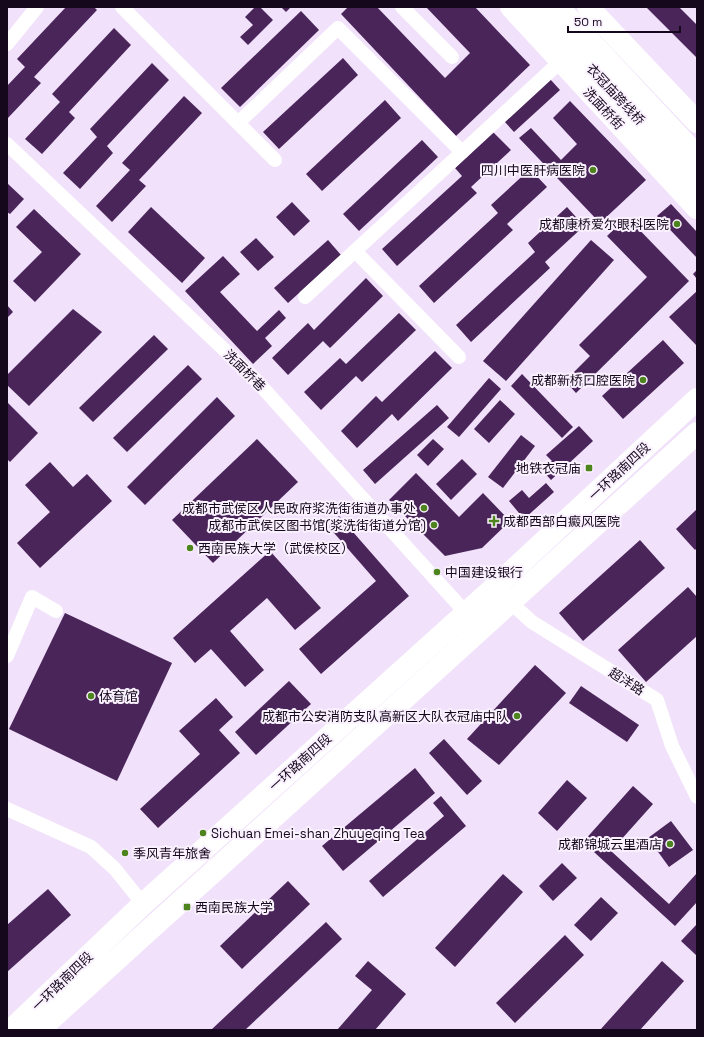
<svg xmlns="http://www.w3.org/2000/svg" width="704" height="1037" font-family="'Space Grotesk','Noto Sans SC',sans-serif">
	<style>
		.building { fill: #4a255a }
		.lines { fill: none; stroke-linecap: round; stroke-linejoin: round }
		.minor { stroke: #fff; stroke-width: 14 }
		.primary { stroke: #fff; stroke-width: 22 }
		.poi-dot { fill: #4d841e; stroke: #faf1fe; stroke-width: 1.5 }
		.labels { text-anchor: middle; stroke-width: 4; stroke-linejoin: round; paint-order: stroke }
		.street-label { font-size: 13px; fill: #15071c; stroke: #faf1fe }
		.poi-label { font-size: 13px; fill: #15071c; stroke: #faf1fe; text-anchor: end }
	</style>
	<rect width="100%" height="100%" fill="#f1e1fa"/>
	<g class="building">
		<path d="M66 7H94L97 10 34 77 41 83 7 119V86L25 67 17 59Z"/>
		<path d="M255 7H260L273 20 248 45 240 37 253 25 245 17Z"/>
		<path d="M281 7H291L286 12Z"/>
		<path d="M348 7H377L445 78 470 53 426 7H475L530 65 456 136 341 14Z"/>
		<path d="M646 7H679L697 25V58Z"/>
		<path d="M301 11 319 30 240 107 221 88Z"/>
		<path d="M114 28 131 45 69 112 75 118 42 154 25 139 60 102 52 94Z"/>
		<path d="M343 58 358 75 279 149 263 132Z"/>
		<path d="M152 63 169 80 107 146 113 153 80 189 63 173 97 137 90 129Z"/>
		<path d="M550 79 560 90 514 132 504 121Z"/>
		<path d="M184 96 202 113 139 180 146 186 112 222 96 206 130 170 122 163Z"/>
		<path d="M385 100 401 118 322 191 306 174Z"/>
		<path d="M570 101 646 180 600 223 519 138 531 128 561 160 577 144 553 118Z"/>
		<path d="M493 132 511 150 471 187 477 193 397 266 382 249 462 176 455 168Z"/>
		<path d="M422 140 438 157 359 231 343 214Z"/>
		<path d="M530 169 547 187 507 224 513 230 434 303 419 286 498 213 491 205Z"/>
		<path d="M7 183 24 199 10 214 7 212Z"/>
		<path d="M292 202 310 221 294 236 276 217Z"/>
		<path d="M671 204 697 232V258L657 216Z"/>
		<path d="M151 207 205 258 182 283 128 232Z"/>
		<path d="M567 207 584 226 545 262 550 268 471 342 456 325 535 252 528 243Z"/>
		<path d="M34 209 81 254 35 302 13 281 42 252 16 227Z"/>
		<path d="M627 217 689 281 576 393 565 381 590 356 579 345 647 277 607 236Z"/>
		<path d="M256 238 274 257 258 271 240 252Z"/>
		<path d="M328 240 341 255 288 303 274 288Z"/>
		<path d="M591 240 614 260 506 381 483 361Z"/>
		<path d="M223 256 240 274 220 292 257 331 279 310 286 318 265 338 272 346 253 364 185 291Z"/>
		<path d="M697 270V279L693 274Z"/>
		<path d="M366 278 383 296 330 348 323 341 288 375 272 358 308 323 314 330Z"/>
		<path d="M697 291V346L669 317Z"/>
		<path d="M7 305 13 312 7 318Z"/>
		<path d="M73 309 102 332 29 406 7 385V375Z"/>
		<path d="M399 313 416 330 362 382 356 376 321 410 304 392 340 358 346 364Z"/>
		<path d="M154 335 168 349 93 422 79 408Z"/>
		<path d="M663 340 684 363 623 419 602 396Z"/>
		<path d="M435 351 452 368 398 421 392 414 357 448 341 431 376 396 382 402Z"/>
		<path d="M188 365 202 379 127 452 113 438Z"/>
		<path d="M522 374 573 427 562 438 511 386Z"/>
		<path d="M489 378 501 389 459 437 447 427Z"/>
		<path d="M217 397 235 416 145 505 127 487Z"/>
		<path d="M500 400 515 414 489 443 474 429Z"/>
		<path d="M7 402 38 433 10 462 7 459Z"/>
		<path d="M437 405 449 418 375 484 363 470Z"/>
		<path d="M579 426 593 441 551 480 542 470 552 461 546 455Z"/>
		<path d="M521 435 535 446 503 488 488 477Z"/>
		<path d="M257 439 298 482 213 563 172 520Z"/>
		<path d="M433 439 444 449 428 466 417 455Z"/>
		<path d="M462 459 477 474 451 500 436 484Z"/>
		<path d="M50 462 73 487 87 474 112 501 40 568 17 543 50 512 25 485Z"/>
		<path d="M416 473 459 517 483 493 510 521 482 548 445 556 389 500Z"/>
		<path d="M546 483 554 492 524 519 509 501 522 490 529 498Z"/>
		<path d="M697 509V548L695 550 676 529Z"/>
		<path d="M339 516 409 596 321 674 299 649 376 581 328 526Z"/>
		<path d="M640 540 665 568 583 641 559 613Z"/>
		<path d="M270 551 321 608 295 630 267 598 230 631 264 670 245 687 211 649 195 663 173 638Z"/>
		<path d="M688 587 697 597V636L646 682 618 650Z"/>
		<path d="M65 613 172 663 117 781 9 729Z"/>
		<path d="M535 665 566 693 499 765 467 739Z"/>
		<path d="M289 681 311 704 256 755 235 732Z"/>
		<path d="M581 686 639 725 627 742 569 703Z"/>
		<path d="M216 698 233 717 219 730 240 753 158 828 140 809 200 754 179 731Z"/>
		<path d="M444 739 482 781 467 795 429 753Z"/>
		<path d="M415 768 435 793 343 871 322 846Z"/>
		<path d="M567 780 587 798 557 831 538 813Z"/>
		<path d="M633 786 653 804 611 851 669 904 697 873V902L675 926 583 842Z"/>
		<path d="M441 796 466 826 383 897 369 881 444 816 433 803Z"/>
		<path d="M671 821 693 850 669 867 648 838Z"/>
		<path d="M562 863 577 878 553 901 539 886Z"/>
		<path d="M503 874 523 892 455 967 435 948Z"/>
		<path d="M288 881 310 904 242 969 220 946Z"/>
		<path d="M48 889 71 915 7 972V925Z"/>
		<path d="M601 897 618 913 591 941 574 925Z"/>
		<path d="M326 922 342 939 245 1030H211Z"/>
		<path d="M697 924V956L681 941Z"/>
		<path d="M565 935 584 955 515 1023 496 1003Z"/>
		<path d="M368 961 406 994 375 1030H337L372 990 355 976Z"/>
		<path d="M662 961 684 981 640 1030H600Z"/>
	</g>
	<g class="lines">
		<g class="minor">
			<path d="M122 7 275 160"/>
			<path d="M402 7 452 57"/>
			<path d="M7 44 37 7"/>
			<path d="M238 123 338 28 462 152"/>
			<path d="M7 144 253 377 466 613"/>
			<path d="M355 251 459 357"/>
			<path d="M305 297 561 61"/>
			<path d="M511 603 532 622 657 700 672 746 697 797"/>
			<path d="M7 656 32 597 56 611"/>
			<path d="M7 809 91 847 115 869 143 904"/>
		</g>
		<g class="primary">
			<path d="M511 7 697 208"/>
			<path d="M535 7 697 181"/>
			<path d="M558 7 697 156"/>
			<path d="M588 7 697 122"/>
			<path d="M11 1030 143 904 496 586 697 399"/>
			<path d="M39 1030 697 433"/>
		</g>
	</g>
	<g class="poi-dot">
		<circle cx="593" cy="170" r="4"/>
		<circle cx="677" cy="224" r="4"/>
		<circle cx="643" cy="380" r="4"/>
		<rect x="585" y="464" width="8" height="8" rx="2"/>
		<circle cx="424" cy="508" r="4"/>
		<path d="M492 515h4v4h4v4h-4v4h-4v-4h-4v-4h4z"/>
		<circle cx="434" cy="525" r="4"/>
		<circle cx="190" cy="548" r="4"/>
		<circle cx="437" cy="572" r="4"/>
		<circle cx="91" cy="696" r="4"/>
		<circle cx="517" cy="716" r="4"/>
		<circle cx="203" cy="833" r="4"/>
		<circle cx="670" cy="844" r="4"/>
		<circle cx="125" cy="853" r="4"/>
		<rect x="183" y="903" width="8" height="8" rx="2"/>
	</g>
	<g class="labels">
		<g class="street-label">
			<text transform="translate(616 94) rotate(47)" y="5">衣冠庙跨线桥</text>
			<text transform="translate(604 108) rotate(47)" y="5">洗面桥街</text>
			<text transform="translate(245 370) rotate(45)" y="5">洗面桥巷</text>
			<text transform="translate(619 471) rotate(-43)" y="5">一环路南四段</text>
			<text transform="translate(627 681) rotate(32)" y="5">超洋路</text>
			<text transform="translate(300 762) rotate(-42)" y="5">一环路南四段</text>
			<text transform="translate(62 981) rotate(-44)" y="5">一环路南四段</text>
		</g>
		<g class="poi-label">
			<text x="585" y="175">四川中医肝病医院</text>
			<text x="669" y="229">成都康桥爱尔眼科医院</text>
			<text x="635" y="385">成都新桥口腔医院</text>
			<text x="581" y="473">地铁衣冠庙</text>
			<text x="416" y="513">成都市武侯区人民政府浆洗街街道办事处</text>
			<text x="503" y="526" text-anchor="start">成都西部白癜风医院</text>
			<text x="426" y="530">成都市武侯区图书馆(浆洗街街道分馆)</text>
			<text x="198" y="553" text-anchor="start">西南民族大学（武侯校区）</text>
			<text x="445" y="577" text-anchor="start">中国建设银行</text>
			<text x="99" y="701" text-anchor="start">体育馆</text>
			<text x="509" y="721">成都市公安消防支队高新区大队衣冠庙中队</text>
			<text x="211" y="838" text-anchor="start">Sichuan Emei-shan Zhuyeqing Tea</text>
			<text x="662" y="849">成都锦城云里酒店</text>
			<text x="133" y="858" text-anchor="start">季风青年旅舍</text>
			<text x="195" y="912" text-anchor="start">西南民族大学</text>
		</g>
	</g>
	<rect width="704" height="1037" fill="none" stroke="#15071c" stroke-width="16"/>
	<path d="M568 26v6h112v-6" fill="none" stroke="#15071c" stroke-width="2"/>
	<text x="574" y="26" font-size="12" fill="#15071c" stroke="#faf1fe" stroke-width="3" paint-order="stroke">50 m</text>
</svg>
